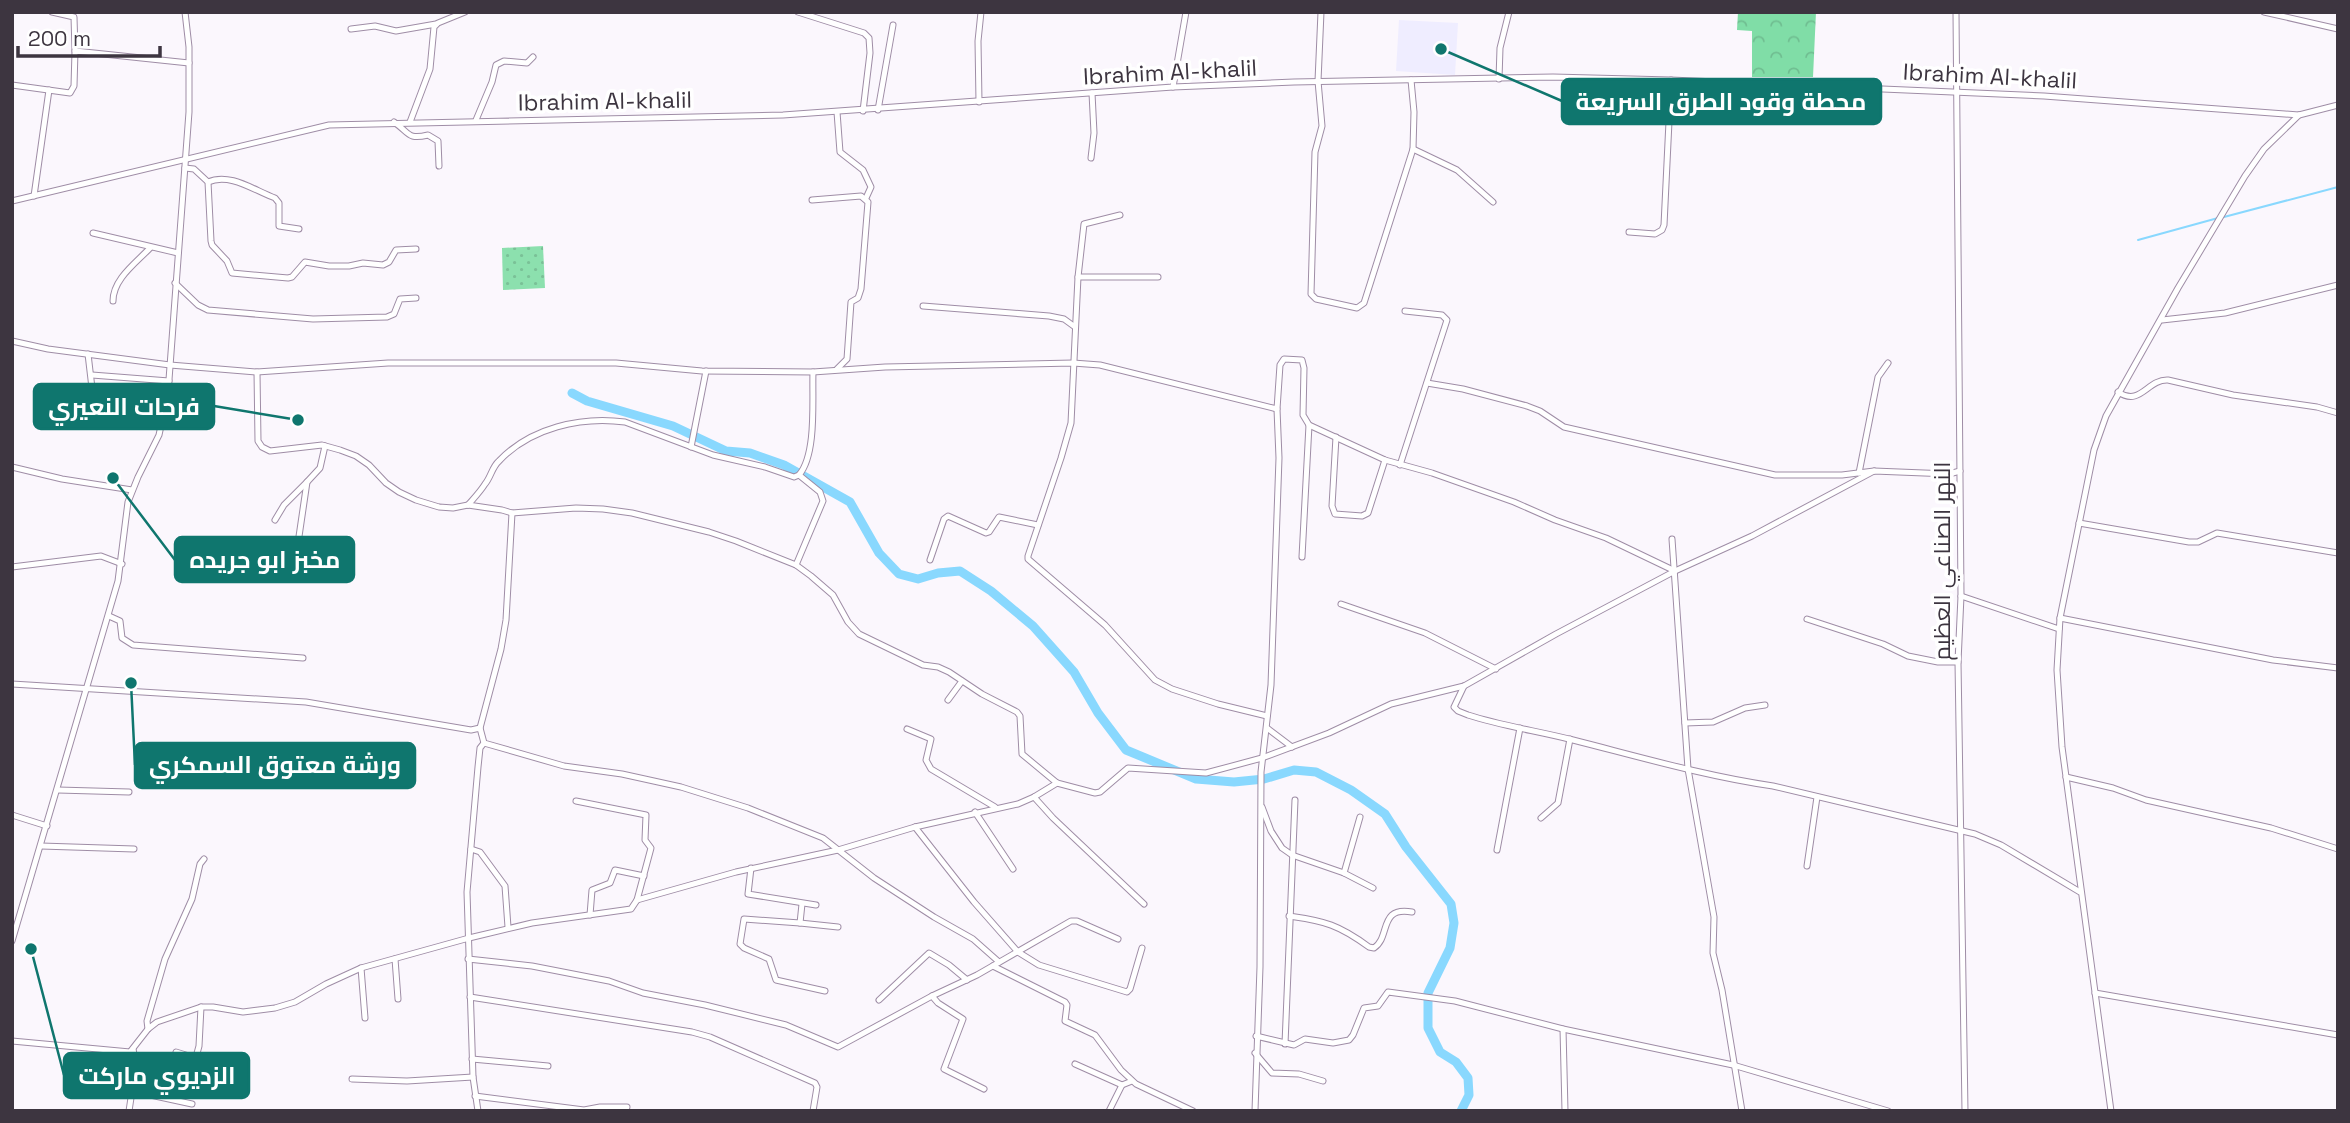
<svg xmlns="http://www.w3.org/2000/svg" width="2350" height="1123" font-family="'Space Grotesk',Cairo,sans-serif">
	<style>
		.commercial { fill: #efedff }
		.grass { fill: url(#grass-dots) }
		.forest { fill: url(#forest-crowns) }
		.lines { fill: none; stroke-linecap: round; stroke-linejoin: round }
		.stream { stroke: #89d8fe; stroke-width: 2 }
		.river { stroke: #89d8fe; stroke-width: 9 }
		.minor-casing { stroke: #9f8da6; stroke-width: 7 }
		.minor { stroke: #fff; stroke-width: 5 }
		.labels { text-anchor: middle; stroke-width: 7; stroke-linejoin: round; paint-order: stroke }
		.street-label { font-size: 23px; fill: #3d3540; stroke: #fff }
		.leader { fill: none; stroke: #0f766e; stroke-width: 2.5 }
		.callout-dot { fill: #0f766e; stroke: #fff; stroke-width: 2.5 }
		.callout { fill: #0f766e; stroke: #0f766e; stroke-width: 2.5 }
		.callout-label { font-size: 24px; text-anchor: middle; font-weight: bold; fill: #fff }
	</style>
	<defs>
		<pattern id="grass-dots" width="8" height="8" patternUnits="userSpaceOnUse" patternTransform="scale(1.75)"><rect width="8" height="8" fill="#8ce0ae"/><path d="M2 2h.1M6 6h.1" fill="none" stroke="#7ac197" stroke-width="1.8" stroke-linecap="round"/></pattern>
		<pattern id="forest-crowns" width="20" height="18" patternUnits="userSpaceOnUse" patternTransform="scale(1.75)"><rect width="20" height="18" fill="#80dda7"/><path d="M2 6a3 3 0 1 1 6 0M12 15a3 3 0 1 1 6 0" fill="none" stroke="#70be91"/></pattern>
	</defs>
	<rect width="100%" height="100%" fill="#fbf7fd"/>
	<path class="commercial" d="M1399 20 1458 23 1455 75 1396 71Z"/>
	<path class="grass" d="M543 246 545 288 503 290 502 248Z"/>
	<path class="forest" d="M1738 12H1816L1813 77H1752V31L1737 30Z"/>
	<g class="lines">
		<g class="stream">
			<path d="M2224 217 2338 187"/>
			<path d="M2138 240 2218 218"/>
		</g>
		<path class="river" d="M572 393 587 401 673 426 726 451 750 453 784 465 850 502 879 553 899 574 918 579 938 573 960 571 991 591 1033 626 1074 672 1098 713 1126 750 1196 779 1234 782 1264 779 1294 770 1316 772 1351 790 1385 814 1406 847 1451 904 1454 923 1450 948 1428 993V1028L1440 1052 1456 1062 1468 1078 1469 1095 1461 1111"/>
		<g class="minor-casing">
			<g id="minor">
				<path d="M52 12 74 17 75 51"/>
				<path d="M798 12 864 33 869 38 870 53 863 111"/>
				<path d="M1321 12 1318 81 1322 126 1315 152 1311 294 1316 299 1357 308 1364 303 1413 149 1414 112 1411 80"/>
				<path d="M1956 12 1961 596 1958 662 1965 1111"/>
				<path d="M2264 12 2338 29"/>
				<path d="M351 29 375 26 396 31 436 24"/>
				<path d="M1499 79 1500 48 1509 12"/>
				<path d="M12 85 70 93 74 86 75 51 189 63"/>
				<path d="M1173 87 1186 12"/>
				<path d="M979 102 978 41 981 12"/>
				<path d="M878 110 893 25"/>
				<path d="M837 112 840 152 863 170 871 187 866 198"/>
				<path d="M476 120 492 82 496 65 504 61 527 63 533 57"/>
				<path d="M394 122C410 133 407 140 428 135L438 141 439 166"/>
				<path d="M410 122 430 69 434 27 438 23 465 12"/>
				<path d="M1413 149 1457 170 1493 202"/>
				<path d="M1091 158 1094 133 1092 93"/>
				<path d="M185 168 194 169 208 182 211 241 212 245 227 261 232 273 288 278 292 277 305 262 329 266H349L363 263 383 265 389 262 396 250 416 249"/>
				<path d="M208 182C230 172 255 191 275 198L279 203V226L299 229"/>
				<path d="M34 196 49 90"/>
				<path d="M812 200 861 196 868 202 861 289 858 298 851 302 847 359 837 369"/>
				<path d="M12 201 329 125 783 115 1173 87 1294 82 1553 77 1671 80 2044 96 2285 114 2299 115 2338 105"/>
				<path d="M1120 215 1084 224 1078 277 1071 423 1061 458 1028 556V559L1105 625 1155 680 1172 689 1218 704 1267 716"/>
				<path d="M1629 232 1655 234 1662 230 1664 225 1671 80"/>
				<path d="M93 233 178 253"/>
				<path d="M1078 277H1158"/>
				<path d="M175 283 198 305 208 310 313 319 387 317 394 314 400 299 416 298"/>
				<path d="M113 301C113 279 136 263 150 248"/>
				<path d="M923 306 1049 316 1064 319 1075 327"/>
				<path d="M2162 320 2225 313 2338 285"/>
				<path d="M12 341 48 349 170 365 257 372 388 363H616L702 371 813 372 885 367 1073 363 1100 365 1277 409 1280 365 1284 359 1302 360 1304 368 1303 415 1309 425 1302 557"/>
				<path d="M257 372 258 441 262 447 270 451 322 445 340 450 356 456 369 465 386 483 399 492 416 500 439 507 453 508 468 505 502 510 512 513 576 508 603 509 632 513 709 532 736 541 796 565 811 576 833 595 848 622 859 634 923 665 938 667 949 672 982 694 1017 712 1020 716 1022 754 1057 783 1095 793 1100 792 1128 768 1206 773 1262 758 1329 733 1391 704 1464 686 1556 634 1675 571 1752 536 1874 471"/>
				<path d="M92 375 169 381"/>
				<path d="M1427 383 1463 389 1527 406 1540 411 1564 427 1775 475H1842L1874 471 1949 474 1960 471"/>
				<path d="M2118 392C2141 407 2147 379 2168 380L2233 395 2317 407 2338 413"/>
				<path d="M86 421 92 388 88 354"/>
				<path d="M1309 425 1385 460 1432 473 1514 502 1555 520 1606 538 1675 571"/>
				<path d="M1336 437 1332 506 1335 514 1362 516 1368 513 1385 460"/>
				<path d="M691 447 706 371"/>
				<path d="M1400 465 1447 320 1442 315 1405 311"/>
				<path d="M12 467 62 479 132 490"/>
				<path d="M1859 473 1878 377 1888 363"/>
				<path d="M468 505C474 498 480 492 485 484 491 477 492 467 499 461 530 428 581 416 625 422L713 455 765 467 794 477 799 475C817 454 812 399 813 372"/>
				<path d="M275 520 284 505 307 482"/>
				<path d="M2079 523 2189 542H2198L2217 533 2338 553"/>
				<path d="M1672 539 1688 769 1714 917 1713 953 1722 990 1742 1111"/>
				<path d="M297 550 307 482 320 468 325 446"/>
				<path d="M930 560 944 519 948 516 986 533 989 532 999 517 1038 525"/>
				<path d="M796 565 823 501 820 492 799 475"/>
				<path d="M12 567 101 556 122 564"/>
				<path d="M1961 596 2059 629"/>
				<path d="M1341 604 1425 633 1496 669"/>
				<path d="M109 616 120 621 122 638 133 645 303 658"/>
				<path d="M2060 618 2273 660 2338 668"/>
				<path d="M1807 619 1883 644 1908 656 1938 662H1958"/>
				<path d="M12 684 306 702 471 730 480 728 484 743 564 766 622 774 681 787 748 808 823 838 874 878 934 917 973 939 999 962"/>
				<path d="M1464 686 1454 707 1458 711 1468 715C1502 726 1538 731 1573 740 1640 757 1705 776 1773 786L1975 834 2001 845 2080 892"/>
				<path d="M948 700 962 681"/>
				<path d="M1685 723 1713 722 1745 708 1765 705"/>
				<path d="M480 728 501 649 506 620 512 513"/>
				<path d="M1267 728 1292 747"/>
				<path d="M907 729 931 739 926 760 931 769 995 807"/>
				<path d="M2066 777 2113 788 2146 800 2271 828 2338 849"/>
				<path d="M58 790 129 792"/>
				<path d="M1034 797 1053 818 1144 904"/>
				<path d="M576 801 646 815 645 840 651 848 637 900"/>
				<path d="M1262 807 1271 831 1282 848 1292 855 1344 873 1373 888"/>
				<path d="M975 812 1013 869"/>
				<path d="M12 815 47 826"/>
				<path d="M1541 818 1558 803 1570 739"/>
				<path d="M915 827 974 902 1018 952 1039 965 1127 992 1130 989 1142 948"/>
				<path d="M41 846 134 849"/>
				<path d="M471 849 480 852 505 886 508 927"/>
				<path d="M1497 850 1520 728"/>
				<path d="M1807 866 1817 797"/>
				<path d="M751 868 748 894 816 905"/>
				<path d="M1344 873 1360 817"/>
				<path d="M802 904 800 923 744 919 740 944 744 948 769 959 776 980 825 991"/>
				<path d="M590 915 592 890 610 883 615 870 644 876"/>
				<path d="M1289 916C1325 921 1339 925 1369 947L1374 948C1391 937 1378 906 1412 912"/>
				<path d="M800 923 838 927"/>
				<path d="M12 941 118 581 128 502 138 477 159 435 168 393 189 112V47L185 12"/>
				<path d="M395 959 398 999"/>
				<path d="M468 959 532 966 609 981 643 993 705 1005 786 1025 838 1047 932 996 977 975 1071 921H1077L1118 939"/>
				<path d="M993 966 1065 1002 1067 1005 1065 1021 1095 1035 1121 1070 1136 1084 1193 1111"/>
				<path d="M361 968 365 1018"/>
				<path d="M2095 993 2338 1035"/>
				<path d="M932 996 938 1003 963 1019 944 1069 984 1089"/>
				<path d="M470 997 692 1032 710 1037 815 1083 817 1087 813 1111"/>
				<path d="M879 1000 929 953 949 965 967 980"/>
				<path d="M148 1029 147 1021 165 959 192 899 200 864 204 859"/>
				<path d="M1563 1029 1565 1111"/>
				<path d="M1256 1036 1294 1045 1305 1039 1333 1043 1349 1040 1353 1035 1364 1008 1378 1006 1388 992 1455 1001 1563 1029 1733 1065 1888 1111"/>
				<path d="M12 1041 130 1052 148 1029 157 1022 201 1007H213L243 1012 275 1008 295 1002 326 984 361 968 469 938 532 923 631 909 637 900 736 872 838 850 915 827 1018 804 1034 797 1057 783"/>
				<path d="M1285 1044 1295 800"/>
				<path d="M176 1052 215 1064"/>
				<path d="M1255 1053 1272 1073 1299 1074 1323 1081"/>
				<path d="M196 1057 199 1046 201 1007"/>
				<path d="M472 1059 548 1066"/>
				<path d="M1075 1064 1122 1085 1132 1081"/>
				<path d="M352 1079 407 1081 473 1077"/>
				<path d="M132 1091 192 1104"/>
				<path d="M475 1096 584 1110 600 1107H627"/>
				<path d="M129 1111 136 1065 133 1049"/>
				<path d="M478 1111 473 1077 467 892 478 767 480 748 484 743"/>
				<path d="M1109 1111 1122 1085"/>
				<path d="M1255 1111 1260 967 1261 772 1271 685 1279 458 1277 409"/>
				<path d="M2111 1111 2062 747 2057 670 2060 618 2094 450 2106 416 2178 288 2245 176 2264 149 2299 115"/>
			</g>
		</g>
		<use href="#minor" class="minor"/>
	</g>
	<g class="labels">
		<g class="street-label">
			<text transform="translate(1170 72) rotate(-3)" y="8">Ibrahim Al-khalil</text>
			<text transform="translate(1990 76) rotate(3)" y="8">Ibrahim Al-khalil</text>
			<text transform="translate(605 101) rotate(-1)" y="8">Ibrahim Al-khalil</text>
			<text transform="translate(1942 561) rotate(-90)" y="8">النهر الصناعي العظيم</text>
		</g>
	</g>
	<path class="leader" d="M1441 49L1562 101M298 420L214 406M113 478L175 560M131 683L135 765M31 949L64 1075"/>
	<g class="callout-dot">
		<circle cx="1441" cy="49" r="7"/>
		<circle cx="298" cy="420" r="7"/>
		<circle cx="113" cy="478" r="7"/>
		<circle cx="131" cy="683" r="7"/>
		<circle cx="31" cy="949" r="7"/>
	</g>
	<g class="callout">
		<rect x="1562" y="79" width="319" height="45" rx="7"/>
		<rect x="34" y="384" width="180" height="45" rx="7"/>
		<rect x="175" y="537" width="179" height="45" rx="7"/>
		<rect x="135" y="743" width="280" height="45" rx="7"/>
		<rect x="64" y="1053" width="185" height="45" rx="7"/>
	</g>
	<g class="callout-label">
		<text x="1721" y="110">محطة وقود الطرق السريعة</text>
		<text x="124" y="415">فرحات النعيري</text>
		<text x="265" y="568">مخبز ابو جريده</text>
		<text x="275" y="773">ورشة معتوق السمكري</text>
		<text x="157" y="1084">الزديوي ماركت</text>
	</g>
	<rect width="2350" height="1123" fill="none" stroke="#3d3540" stroke-width="28"/>
	<path d="M18 46v10h142v-10" fill="none" stroke="#3d3540" stroke-width="3.5"/>
	<text x="28" y="46" font-size="21" fill="#3d3540" stroke="#ffffff" stroke-width="5" paint-order="stroke">200 m</text>
</svg>
